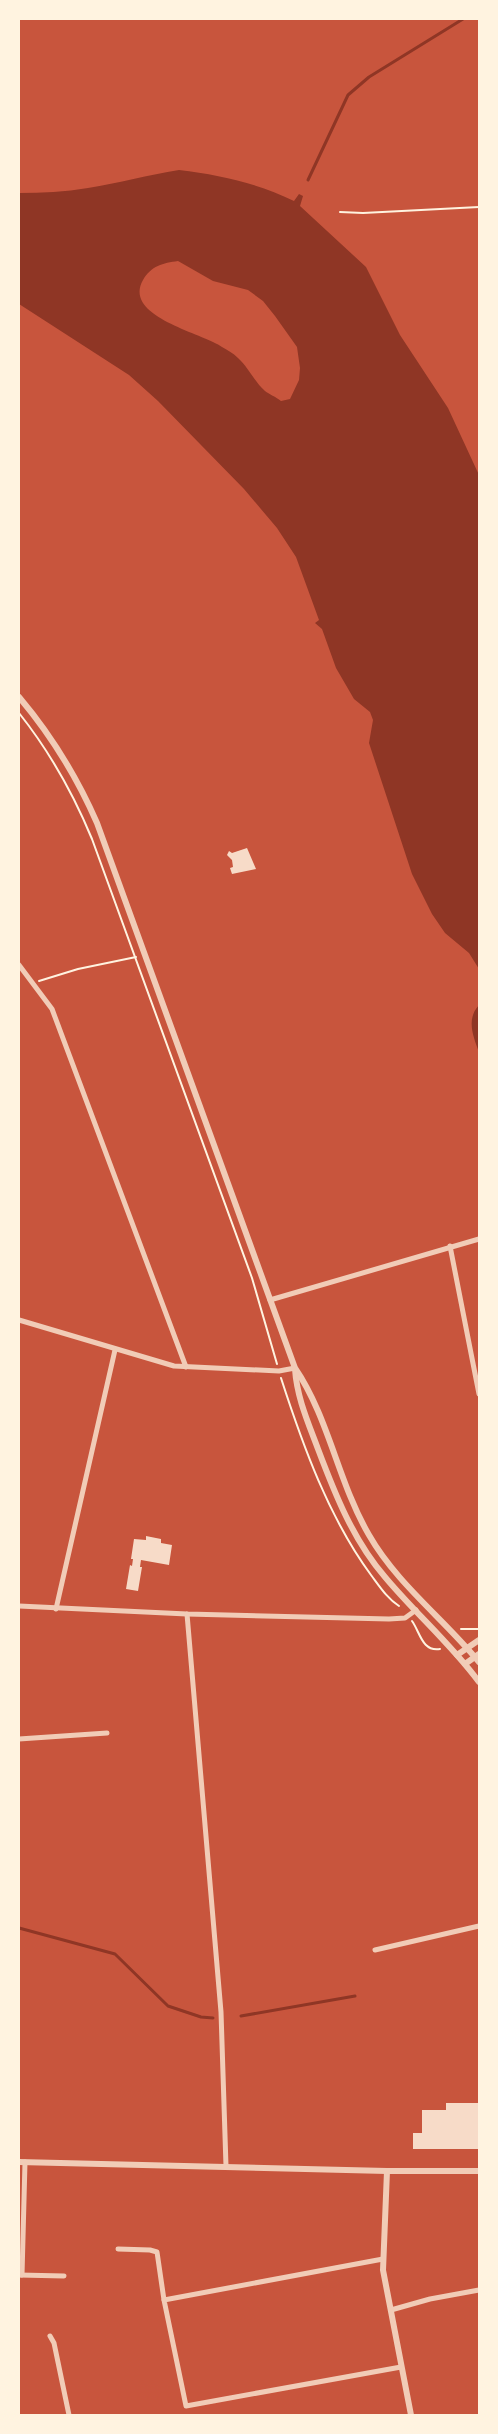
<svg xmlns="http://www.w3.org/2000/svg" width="498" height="2434" font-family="Roboto,sans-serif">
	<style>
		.water { fill: #8f3625; fill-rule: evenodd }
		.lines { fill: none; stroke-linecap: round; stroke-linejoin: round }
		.stream { stroke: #8f3625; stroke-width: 3 }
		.building { fill: #f7dbc8 }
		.path { stroke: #fff3e0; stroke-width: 2 }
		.minor { stroke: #f1ccb7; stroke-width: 5 }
		.tertiary { stroke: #f1ccb7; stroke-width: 6 }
	</style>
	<rect width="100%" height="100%" fill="#c8553d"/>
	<g class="water">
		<path d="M179 170C220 175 257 183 294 201L299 194 303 196 300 206 366 267 400 335 448 408 479 475V969L469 953 445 933 432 914 412 874 369 743 373 720 370 712 354 699 336 668 322 629 315 623 319 620 296 557 277 528 244 489 158 401 129 375 19 304V193C42 193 65 192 88 188 119 183 148 175 179 170ZM178 261 213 281 248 290 263 301 275 316 297 347 300 368 299 380 290 399 281 401C276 397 269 394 265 391 254 381 248 367 238 358 233 353 227 350 222 347 203 333 122 317 143 280 151 266 163 263 178 261Z"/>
		<path d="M479 1005V1052C473 1036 466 1019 479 1005Z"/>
	</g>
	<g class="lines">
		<g class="stream">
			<path d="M308 180 348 95 369 77 463 19"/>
			<path d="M19 1928 115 1954 168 2006 201 2017 213 2018"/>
			<path d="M241 2016 355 1996"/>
		</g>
	</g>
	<g class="building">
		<path d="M247 848 256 869 232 874 230 868 233 867 232 860 227 855 229 851 232 853Z"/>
		<path d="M146 1536 161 1539V1543L172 1545 169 1565 141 1560 140 1567H142L138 1591 126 1589 130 1565 132 1566 133 1559H131L134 1539 146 1540Z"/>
		<path d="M446 2103H479V2149H413V2133H422V2110H446Z"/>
	</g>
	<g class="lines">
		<g class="path">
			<path d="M340 212 363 213 479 207"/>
			<path d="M19 713C50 752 73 793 92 839L252 1278 277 1364"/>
			<path d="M39 981 78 969 136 957"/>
			<path d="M281 1378C303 1446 329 1518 371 1575 380 1587 387 1598 399 1606"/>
			<path d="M412 1621C420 1632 422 1652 440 1649"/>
			<path d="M461 1629H479"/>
		</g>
		<g class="minor">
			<path d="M19 965 52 1009 186 1367"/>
			<path d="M450 1246 479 1394"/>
			<path d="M270 1300 479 1239"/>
			<path d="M19 1320 174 1366 279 1371 295 1368"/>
			<path d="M19 1606 187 1614 389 1619 405 1618 416 1610"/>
			<path d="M56 1609 115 1350"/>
			<path d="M187 1614 221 2012 226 2166"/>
			<path d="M19 1739 107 1733"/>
			<path d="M375 1950 479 1926"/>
			<path d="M118 2249 150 2250 157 2252 164 2300"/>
			<path d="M383 2259 164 2300 186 2406 401 2367"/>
			<path d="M19 2275 64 2276"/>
			<path d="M22 2275 25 2162"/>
			<path d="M391 2310 430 2299 479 2290"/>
			<path d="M50 2336 54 2343 69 2415"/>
		</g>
		<g class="tertiary">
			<path d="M19 697C51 735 77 777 97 823L295 1368C329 1418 338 1482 369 1535 397 1584 444 1619 479 1662"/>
			<path d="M295 1369C297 1398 308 1422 318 1449 335 1494 353 1540 385 1577 415 1613 451 1644 479 1682"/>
			<path d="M457 1655 479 1640"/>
			<path d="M465 1664 479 1654"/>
			<path d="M19 2162 387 2171H479"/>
			<path d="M387 2171 383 2270 411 2415"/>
		</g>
	</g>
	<rect width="498" height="2434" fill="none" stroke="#fff3e0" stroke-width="40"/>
</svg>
